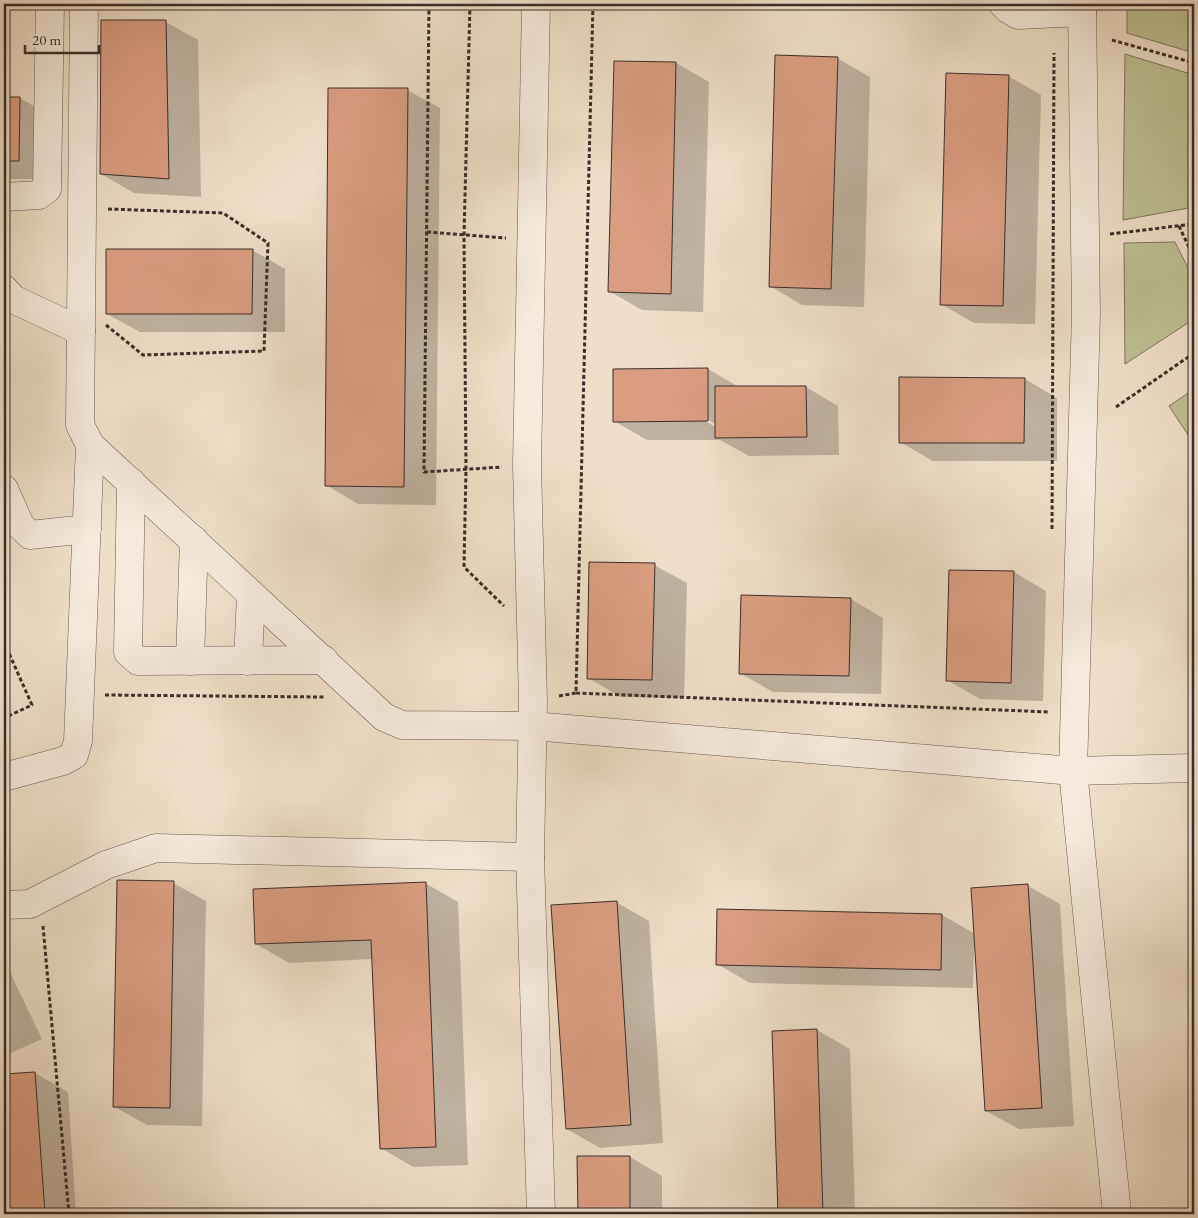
<svg xmlns="http://www.w3.org/2000/svg" width="1198" height="1218" font-family="'EB Garamond',serif">
	<style>
		.green { fill: #bec093; stroke: #7c765e }
		.shadow { fill: #0003; fill-rule: evenodd }
		.building { fill: #db9d81; stroke: #3a2d29 }
		.lines { fill: none; stroke-linecap: round; stroke-linejoin: round }
		.minor-casing { stroke: #675a51; stroke-width: 29 }
		.path { stroke: #3a2d29; stroke-width: 3; stroke-dasharray: 4 2.5; stroke-linecap: butt }
		.minor { stroke: #f5eadb; stroke-width: 28 }
	</style>
	<rect width="100%" height="100%" fill="#efdfc8"/>
	<filter id="stains"><feTurbulence type="fractalNoise" baseFrequency=".004" numOctaves="4"/><feColorMatrix values="0 0 0 0 .2 0 0 0 0 .09 0 0 0 0 .02 0 0 0 .5 -.17"/></filter>
	<radialGradient id="worn" r=".72"><stop offset=".6" stop-color="#630" stop-opacity="0"/><stop offset="1" stop-color="#630" stop-opacity=".3"/></radialGradient>
	<g class="green">
		<path d="M1127 4H1194V53L1127 33Z"/>
		<path d="M1125 54 1194 75V207L1123 220Z"/>
		<path d="M1175 242 1194 280V319L1125 364 1124 243Z"/>
		<path d="M1194 389V444L1169 406Z"/>
	</g>
	<g class="shadow">
		<path d="M166 22 198 40 201 197 134 193 101 174Z"/>
		<path d="M837 58 870 77 864 307 802 305 770 286Z"/>
		<path d="M615 62 676 63 709 82 703 312 642 310 609 291Z"/>
		<path d="M1008 76 1041 95 1035 324 974 323 941 304Z"/>
		<path d="M407 90 440 108 436 505 358 504 326 485Z"/>
		<path d="M4 98H20L52 117 51 179H4Z"/>
		<path d="M252 250 285 269V332H140L107 314Z"/>
		<path d="M708 369 739 387H806L838 406 839 455 749 456 720 440H647L614 421ZM703 417 717 425V428L702 419Z"/>
		<path d="M1025 379 1057 398V461H933L900 442Z"/>
		<path d="M654 565 687 583 684 698 621 697 588 678Z"/>
		<path d="M1014 572 1046 591 1043 701 980 699 947 680Z"/>
		<path d="M851 599 883 618 881 694 773 692 740 673Z"/>
		<path d="M173 883 206 901 202 1126 147 1125 115 1107Z"/>
		<path d="M425 883 458 902 468 1165 413 1167 381 1148 373 959 289 963 256 944Z"/>
		<path d="M1028 886 1060 904 1074 1126 1019 1129 986 1111 976 945H974L973 988 750 983 717 964 942 915 975 934Z"/>
		<path d="M616 902 649 921 663 1143 600 1148 567 1129Z"/>
		<path d="M4 966 8 968 42 1039 4 1056Z"/>
		<path d="M817 1030 850 1049 855 1214H779L774 1032Z"/>
		<path d="M35 1073 68 1092 76 1214H4V1075Z"/>
		<path d="M630 1157 662 1176V1214H579V1158Z"/>
	</g>
	<g class="building">
		<path d="M101 20H166L169 179 100 174Z"/>
		<path d="M775 55 838 57 831 289 769 287Z"/>
		<path d="M614 61 676 62 671 294 608 292Z"/>
		<path d="M946 73 1009 75 1003 306 940 305Z"/>
		<path d="M328 88H408L404 487 325 486Z"/>
		<path d="M4 97H20L19 161H4Z"/>
		<path d="M106 249H253L252 314H106Z"/>
		<path d="M708 368V421L613 422V369Z"/>
		<path d="M899 377 1025 378 1024 443H899Z"/>
		<path d="M715 386H806L807 437 715 438Z"/>
		<path d="M589 562 655 563 652 680 587 679Z"/>
		<path d="M949 570 1014 571 1011 683 946 681Z"/>
		<path d="M741 595 851 598 849 676 739 674Z"/>
		<path d="M117 880 174 881 170 1108 113 1107Z"/>
		<path d="M426 882 436 1147 380 1149 371 940 255 944 253 889Z"/>
		<path d="M1028 884 1042 1108 985 1111 971 888Z"/>
		<path d="M617 901 631 1125 566 1129 551 905Z"/>
		<path d="M717 909 942 914 941 970 716 965Z"/>
		<path d="M817 1029 823 1214H778L772 1031Z"/>
		<path d="M35 1072 45 1214H4V1074Z"/>
		<path d="M577 1156H630V1214H578Z"/>
	</g>
	<g class="lines">
		<g class="minor-casing">
			<g id="minor">
				<path d="M84 4 80 425 90 445 384 717 402 725 532 726 1073 771 1194 768"/>
				<path d="M536 4 527 465 533 701 530 857 541 1214"/>
				<path d="M1003 4 1008 9 1018 15 1082 12"/>
				<path d="M1082 4 1086 313 1073 771 1117 1214"/>
				<path d="M4 197 39 195 47 189 50 4"/>
				<path d="M4 289 13 299 81 331"/>
				<path d="M131 482 128 652 138 661 324 660"/>
				<path d="M4 489 20 525 30 535 87 529"/>
				<path d="M190 661 194 540"/>
				<path d="M248 661 251 594"/>
				<path d="M4 777 63 761 74 755 78 741 90 445"/>
				<path d="M4 905 30 904 106 865 156 848 530 857"/>
			</g>
		</g>
		<g class="path">
			<path d="M429 4 424 472 502 467"/>
			<path d="M470 4 464 235 466 469 464 567 504 606"/>
			<path d="M1112 40 1194 63"/>
			<path d="M1179 226 1194 258"/>
			<path d="M427 232 506 238"/>
			<path d="M1110 234 1194 224"/>
			<path d="M106 325 143 355 264 351 268 243 223 213 108 209"/>
			<path d="M1116 407 1194 353"/>
			<path d="M1052 529 1054 53"/>
			<path d="M4 642 32 705 4 718"/>
			<path d="M576 693 1050 712"/>
			<path d="M105 695 324 697"/>
			<path d="M559 696 576 693 593 4"/>
			<path d="M43 926 69 1214"/>
		</g>
		<use href="#minor" class="minor"/>
	</g>
	<rect width="1198" height="1218" fill="none" stroke="#efdfc8" stroke-width="20"/>
	<rect x="5" y="5" width="1188" height="1208" fill="none" stroke="#3a2d29" stroke-width="2.5"/>
	<rect x="10" y="10" width="1178" height="1198" fill="none" stroke="#3a2d29"/>
	<path d="M25 45v8h74v-8" fill="none" stroke="#3a2d29" stroke-width="2.5"/>
	<text x="32" y="45" font-size="15" fill="#3a2d29" stroke="#f5eadb" stroke-width="4" paint-order="stroke">20 m</text>
	<rect width="100%" height="100%" filter="url(#stains)"/>
	<rect width="100%" height="100%" fill="url(#worn)"/>
</svg>
